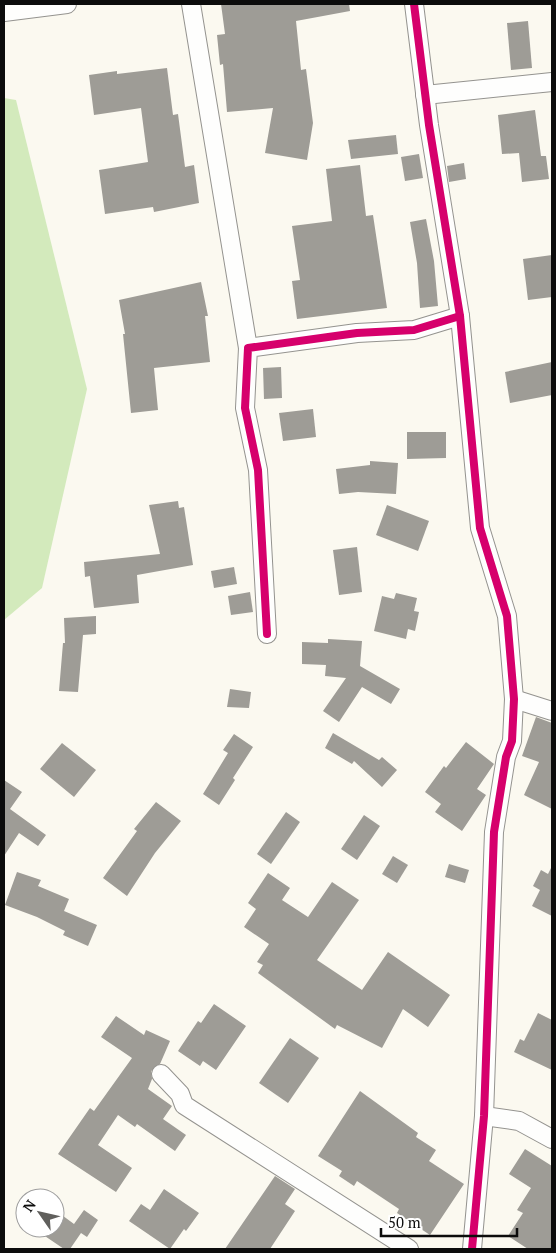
<svg xmlns="http://www.w3.org/2000/svg" width="556" height="1253" font-family="'PT Serif',serif">
	<style>
		.forest { fill: #d3eabc }
		.building { fill: #9e9c96 }
		.lines { fill: none; stroke-linecap: round; stroke-linejoin: round }
		.street-casing { stroke: #94938f; stroke-width: 20 }
		.street { stroke: #fefefd; stroke-width: 18 }
		.cycleway-casing { stroke: #fff; stroke-width: 11 }
		.cycleway { stroke: #d6006c; stroke-width: 8 }
	</style>
	<rect width="100%" height="100%" fill="#fbf9f0"/>
	<path class="forest" d="M4 98 16 100 87 389 42 588 4 620Z"/>
	<g class="building">
		<path d="M221 4H349L350 11 296 21 301 70 306 69 313 123 307 160 265 153 273 108 227 112 223 64 220 65 217 35 225 34Z"/>
		<path d="M528 21 532 68 511 70 507 23Z"/>
		<path d="M167 68 173 115 178 114 185 167 194 165 199 203 154 212 153 207 105 214 99 170 148 162 141 108 94 115 89 75 117 71V74Z"/>
		<path d="M535 110 541 156H546L549 179 522 182 519 153 502 154 498 115Z"/>
		<path d="M396 135 398 154 351 159 348 140Z"/>
		<path d="M419 154 423 178 405 181 401 157Z"/>
		<path d="M464 163 466 179 449 182 447 166Z"/>
		<path d="M360 165 366 216 373 215 387 308 297 319 292 281 300 280 292 226 332 221 326 169Z"/>
		<path d="M426 219 434 261 438 306 420 308 417 263 410 222Z"/>
		<path d="M552 255V297L528 300 523 259Z"/>
		<path d="M201 282 208 316H205L210 362 154 368 158 410 131 413 123 334H125L119 300Z"/>
		<path d="M552 362V395L510 403 505 372Z"/>
		<path d="M281 367 282 398 264 399 263 368Z"/>
		<path d="M313 409 316 437 283 441 279 413Z"/>
		<path d="M407 432H446V458L407 459Z"/>
		<path d="M370 461 398 463 396 494 358 492 339 494 336 469 370 465Z"/>
		<path d="M178 501 179 508 184 507 193 565 137 575 139 603 94 608 90 576 85 577 84 562 160 554 149 505Z"/>
		<path d="M387 505 429 521 418 551 376 535Z"/>
		<path d="M357 547 362 592 339 595 333 550Z"/>
		<path d="M234 567 237 584 214 588 211 571Z"/>
		<path d="M250 592 253 612 231 615 228 596Z"/>
		<path d="M396 593 417 598 414 611 419 612 415 631 408 629 406 639 374 631 382 596 394 599Z"/>
		<path d="M96 616V634L83 635 78 692 59 691 63 643H65L64 618Z"/>
		<path d="M328 639 362 641 360 666 400 689 391 704 362 687 339 722 323 711 346 678 325 676 326 665 302 664V642L328 643Z"/>
		<path d="M230 689 251 692 249 708 227 707Z"/>
		<path d="M536 717 552 723V809L524 795 539 762 522 756Z"/>
		<path d="M333 733 379 760 382 757 397 770 382 787 354 761 352 764 325 748Z"/>
		<path d="M234 734 253 747 233 778 235 780 219 805 203 794 228 753 223 750Z"/>
		<path d="M466 742 494 764 477 789 486 795 462 831 435 812 441 804 425 792 444 766 446 768Z"/>
		<path d="M62 743 96 770 74 797 40 769Z"/>
		<path d="M4 780 22 792 10 809 46 835 38 846 19 833 4 856Z"/>
		<path d="M156 802 181 821 155 853 127 896 103 878 137 831 134 829Z"/>
		<path d="M286 812 300 822 271 864 257 854Z"/>
		<path d="M364 815 380 826 357 860 341 849Z"/>
		<path d="M393 856 408 865 397 883 382 874Z"/>
		<path d="M449 864 469 870 465 883 445 877Z"/>
		<path d="M552 866V916L532 906 540 890 533 886 541 870 548 874Z"/>
		<path d="M17 872 41 880 38 886 69 899 64 911 97 925 88 946 63 935 65 931 37 917 5 905Z"/>
		<path d="M268 873 290 888 282 900 308 917 332 882 359 900 317 960 362 990 388 952 450 995 428 1027 403 1009 382 1048 337 1025 335 1029 258 973 263 965 257 962 269 944 244 927 256 909 248 903Z"/>
		<path d="M214 1004 246 1026 216 1070 203 1061 200 1066 178 1051 198 1021 201 1023Z"/>
		<path d="M538 1013 552 1020V1070L514 1052 520 1039 524 1041Z"/>
		<path d="M116 1016 144 1035 146 1030 170 1041 160 1064 151 1071 152 1079 148 1089 172 1106 163 1119 186 1135 175 1151 137 1124 135 1127 118 1115 98 1145 132 1168 116 1192 58 1154 90 1108 94 1111 132 1058 101 1037Z"/>
		<path d="M290 1038 319 1058 288 1103 259 1083Z"/>
		<path d="M360 1091 418 1133 416 1137 436 1150 429 1161 464 1184 430 1235 397 1213 399 1209 357 1181 354 1186 339 1176 342 1171 318 1156Z"/>
		<path d="M525 1149 552 1166V1249H528L508 1236 523 1213 517 1210 531 1188 509 1174Z"/>
		<path d="M275 1176 295 1189 285 1204 295 1211 270 1249H225Z"/>
		<path d="M164 1189 199 1213 186 1231 184 1229 170 1249 129 1221 141 1204 150 1210Z"/>
		<path d="M55 1210 74 1224 84 1210 98 1220 87 1237 81 1233 70 1249H64L33 1228H55Z"/>
	</g>
	<g class="lines">
		<g class="street-casing">
			<g id="street">
				<path d="M191 4 248 348"/>
				<path d="M414 4 429 125 460 316 480 528 507 616 514 699 512 741 506 757 494 832 484 1116 472 1249"/>
				<path d="M4 12 67 4"/>
				<path d="M425 95 552 82"/>
				<path d="M267 634 258 470 245 408 248 348 357 333 414 330 460 316"/>
				<path d="M514 699 552 711"/>
				<path d="M161 1074 180 1094 184 1105 409 1249"/>
				<path d="M484 1116 519 1121 552 1139"/>
			</g>
		</g>
		<use href="#street" class="street"/>
		<g class="cycleway-casing">
			<g id="cycleway">
				<path d="M414 4 429 125 460 316 480 528 507 616 514 699 512 741 506 757 494 832 484 1116 472 1249"/>
				<path d="M267 634 258 470 245 408 248 348 357 333 414 330 460 316"/>
			</g>
		</g>
		<use href="#cycleway" class="cycleway"/>
	</g>
	<rect width="556" height="1253" fill="none" stroke="#0c0c0c" stroke-width="10"/>
	<g transform="translate(40 1213) rotate(304)"><circle r="24" fill="#ffffff" stroke="#9e9e9e"/>
	<path d="M0-4L9 19L0 12L-9 19Z" fill="#605f5c"/>
	<text y="-8" font-size="14" font-weight="bold" text-anchor="middle" fill="#0c0c0c">N</text>
	</g>
	<path d="M381 1228v8h136v-8" fill="none" stroke="#0c0c0c" stroke-width="2.5"/>
	<text x="388" y="1228" font-size="15" fill="#0c0c0c" stroke="#ffffff" stroke-width="4" paint-order="stroke">50 m</text>
</svg>
